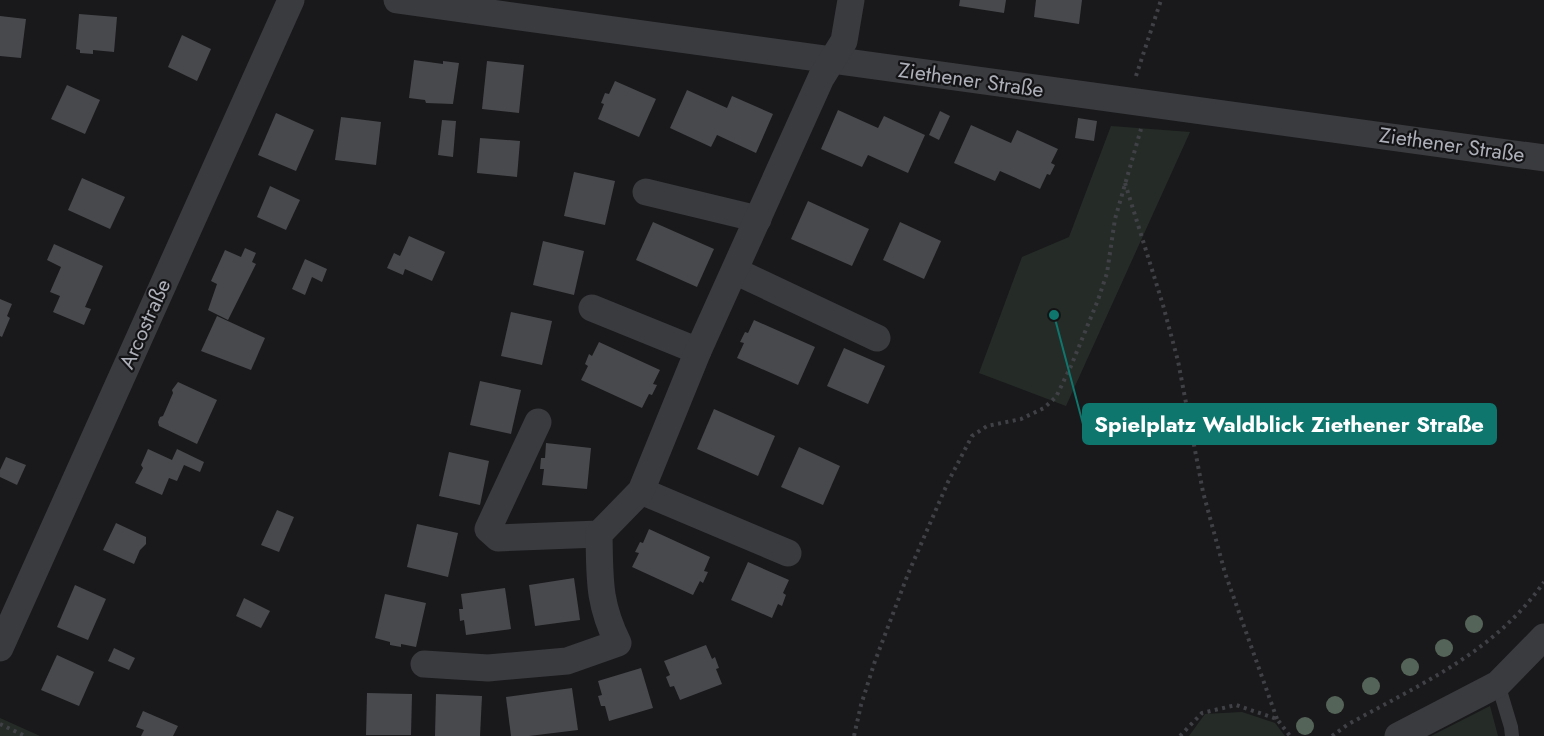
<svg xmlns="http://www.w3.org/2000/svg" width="1544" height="736" font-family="Jost,sans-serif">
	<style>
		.green { fill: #252c27 }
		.building { fill: #48494d }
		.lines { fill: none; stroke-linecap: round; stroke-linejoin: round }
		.path { stroke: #404146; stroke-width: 4; stroke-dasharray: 3 4.5; stroke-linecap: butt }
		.lane { stroke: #3a3b3f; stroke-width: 14 }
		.street { stroke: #3a3b3f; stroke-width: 27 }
		.tree { fill: #556458 }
		.labels { text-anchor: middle; stroke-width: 4.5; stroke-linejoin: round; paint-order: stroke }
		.street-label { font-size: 21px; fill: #adafb9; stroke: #141416 }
		.leader { fill: none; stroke: #0f766e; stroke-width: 2 }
		.callout-dot { fill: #0f766e; stroke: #141416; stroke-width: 2 }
		.callout { fill: #0f766e; stroke: #0f766e; stroke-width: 2 }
		.callout-label { font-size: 22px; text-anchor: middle; font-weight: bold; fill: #fff }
	</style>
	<rect width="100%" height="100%" fill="#19191b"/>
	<g class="green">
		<path d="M1111 126 1190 132 1066 406 979 373 1022 257 1069 237Z"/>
		<path d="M1490 706 1498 736H1431Z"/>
		<path d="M1242 712 1275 723 1285 736H1189L1205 714Z"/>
		<path d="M0 718 40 736H0Z"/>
	</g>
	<g class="building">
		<path d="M960 0H1006L1004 13 959 6Z"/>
		<path d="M1036 0H1082L1079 24 1034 17Z"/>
		<path d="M79 14 117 17 114 52 93 50V54L80 53V50L76 49Z"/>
		<path d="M0 16 26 19 21 58 0 56Z"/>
		<path d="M182 35 211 49 197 81 168 67Z"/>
		<path d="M414 60 443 64V61L459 63 453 104 426 103 425 100 409 98Z"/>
		<path d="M487 61 524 65 519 113 482 109Z"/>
		<path d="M615 81 656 99 639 137 598 119 604 104 601 103 605 93 609 94Z"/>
		<path d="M67 85 100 100 85 134 51 119Z"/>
		<path d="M687 90 727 108 732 96 773 114 756 153 717 135 711 147 670 128Z"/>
		<path d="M838 110 878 128 884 116 925 135 908 173 868 155 862 167 821 149Z"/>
		<path d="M940 111 950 116 939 140 929 135Z"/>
		<path d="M276 113 314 130 296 171 258 155Z"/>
		<path d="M341 117 381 122 376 165 335 160Z"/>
		<path d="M1078 118 1097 121 1094 141 1075 138Z"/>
		<path d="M442 120 456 121 453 157 438 155Z"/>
		<path d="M971 125 1011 143 1017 130 1058 149 1051 163 1055 165 1050 175 1047 174 1040 189 1000 171 995 181 954 163Z"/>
		<path d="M480 138 520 141 517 177 477 173Z"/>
		<path d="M574 172 615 181 605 225 564 216Z"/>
		<path d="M82 178 125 197 110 229 68 210Z"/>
		<path d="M270 186 300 200 286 230 257 217Z"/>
		<path d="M808 201 869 229 852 266 791 239Z"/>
		<path d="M653 222 714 249 697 287 636 260Z"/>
		<path d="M900 222 941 241 924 279 883 260Z"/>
		<path d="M409 236 445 252 432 281 405 269 403 275 387 268 394 253 400 256Z"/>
		<path d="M543 241 584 251 574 295 533 285Z"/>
		<path d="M54 244 103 266 85 307 91 309 84 325 53 312 60 296 50 292 61 267 47 260Z"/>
		<path d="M245 248 256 253 252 262 256 264 228 320 208 310 217 284 211 281 225 250 241 257Z"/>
		<path d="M305 259 327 269 322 282 312 277 305 295 292 289Z"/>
		<path d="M0 299 12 304 7 316 10 318 2 337 0 336Z"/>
		<path d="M511 312 552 321 542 365 501 356Z"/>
		<path d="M217 316 265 338 251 370 201 351Z"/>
		<path d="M754 320 815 347 798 385 737 358 744 343 740 342 745 332 748 333Z"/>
		<path d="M599 342 660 370 653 384 657 385 652 395 649 394 642 408 581 380 588 366 585 364 589 354 592 356Z"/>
		<path d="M844 348 885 366 868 404 827 386Z"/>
		<path d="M480 381 521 390 511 434 470 425Z"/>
		<path d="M178 382 217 400 197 444 159 426 158 422 160 417 163 416 173 393 172 390Z"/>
		<path d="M714 409 775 436 758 476 697 449Z"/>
		<path d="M546 443 591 448 587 489 542 485 544 469H540L541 458H545Z"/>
		<path d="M799 447 840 466 823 505 781 487Z"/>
		<path d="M148 449 172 460 177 449 204 462 200 472 184 465 177 481 169 478 162 495 135 483 143 468 141 465Z"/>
		<path d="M449 452 489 461 480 505 439 496Z"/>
		<path d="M6 457 26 465 17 485 0 477V470Z"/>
		<path d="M277 510 294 517 279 552 261 545Z"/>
		<path d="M116 523 146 537V544L140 550 134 564 103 550Z"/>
		<path d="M417 524 458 533 448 577 407 567Z"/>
		<path d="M649 529 710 557 704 571 708 572 703 583 700 581 693 595 632 567 639 553 635 552 640 542 643 543Z"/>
		<path d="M748 562 789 580 783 593 786 595 782 606 778 604 772 618 731 600Z"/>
		<path d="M574 578 580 620 535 626 529 585Z"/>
		<path d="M75 585 106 599 88 640 57 627Z"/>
		<path d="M505 588 511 629 466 635 464 620 460 621 459 609H463L461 594Z"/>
		<path d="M385 594 426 603 416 647 401 644V647L390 645V642L375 638Z"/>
		<path d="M244 598 270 611 261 628 236 616Z"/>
		<path d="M706 645 712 659 715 657 719 668 716 669 722 684 680 700 674 686 670 687 666 677 670 675 664 661Z"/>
		<path d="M114 648 135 658 129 670 108 661Z"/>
		<path d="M57 655 94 672 79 706 41 690Z"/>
		<path d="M641 668 653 708 609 721 605 706H601L598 696 602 695 598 681Z"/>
		<path d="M572 688 578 730 529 736H511L506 697Z"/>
		<path d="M367 693 412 694 411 735H366Z"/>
		<path d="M436 694 482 696 480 736H435Z"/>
		<path d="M143 711 178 726 173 736H141L144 730 136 727Z"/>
	</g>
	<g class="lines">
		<g class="path">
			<path d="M1136 76 1161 0"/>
			<path d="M1125 183 1163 305 1178 361 1203 492 1225 573 1277 719"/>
			<path d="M0 724 25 736"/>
			<path d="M854 736 861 705 875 661 908 574 948 482 972 436 987 426 1021 419 1044 408 1056 397 1071 366 1098 300 1107 273 1115 219 1141 129"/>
			<path d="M1180 736 1202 713 1236 705 1277 719 1290 736"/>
			<path d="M1332 736 1347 725C1420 684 1494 653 1544 582"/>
		</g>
		<path class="lane" d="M1498 684 1511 727 1512 736"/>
		<g class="street">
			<path d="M397 0 1544 158"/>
			<path d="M646 192 758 219"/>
			<path d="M735 271 877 338"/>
			<path d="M592 308 698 351"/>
			<path d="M538 422 488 529 498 538 599 534"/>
			<path d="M641 491 788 553"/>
			<path d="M0 648 291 0"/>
			<path d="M424 664 488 668 567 661 618 643C598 602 600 579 599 534L641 491 698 351 821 78 844 41 851 0"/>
			<path d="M1398 736 1498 684 1544 637"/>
		</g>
	</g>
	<g class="tree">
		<circle cx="1474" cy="624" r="9"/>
		<circle cx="1444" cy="648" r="9"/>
		<circle cx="1410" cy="667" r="9"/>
		<circle cx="1371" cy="686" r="9"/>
		<circle cx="1335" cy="705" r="9"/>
		<circle cx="1305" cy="726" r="9"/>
	</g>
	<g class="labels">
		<g class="street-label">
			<text transform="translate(971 80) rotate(8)" y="7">Ziethener Straße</text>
			<text transform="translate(1452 145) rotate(8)" y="7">Ziethener Straße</text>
			<text transform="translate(145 324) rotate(-66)" y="7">Arcostraße</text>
		</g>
	</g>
	<path class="leader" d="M1054 315L1083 424"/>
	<circle class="callout-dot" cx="1054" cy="315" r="6"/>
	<rect class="callout" x="1083" y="404" width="413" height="40" rx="6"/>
	<g class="callout-label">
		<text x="1289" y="432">Spielplatz Waldblick Ziethener Straße</text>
	</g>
</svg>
